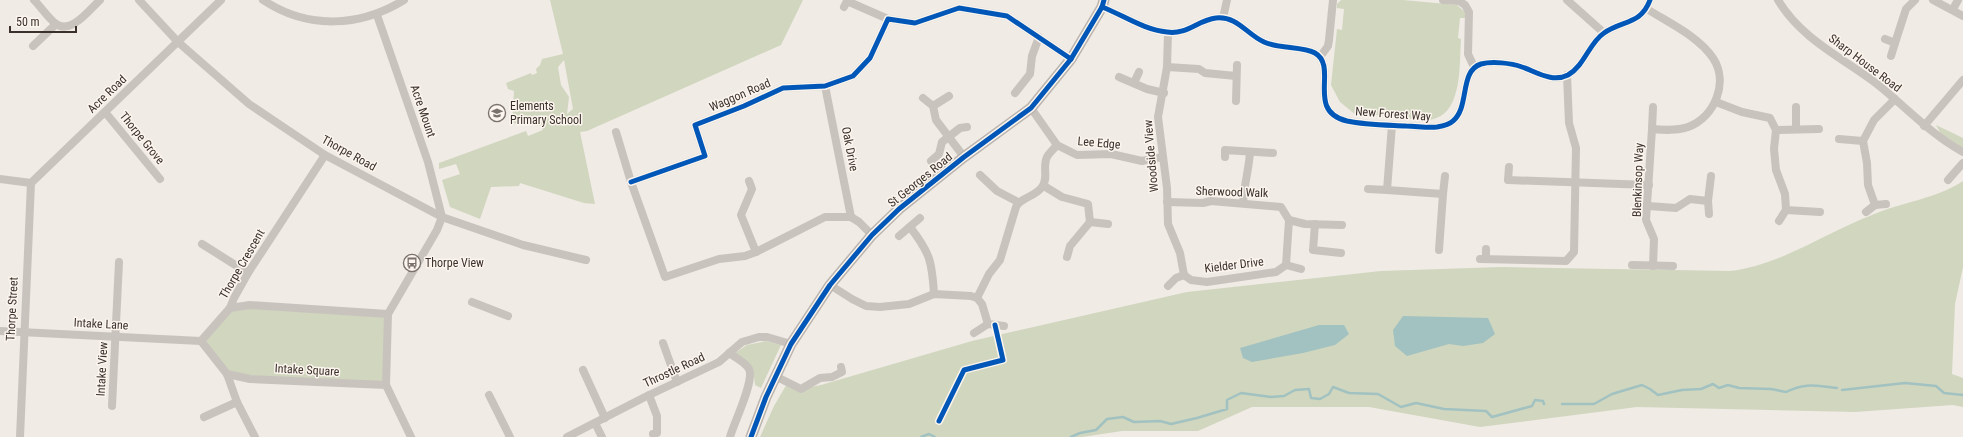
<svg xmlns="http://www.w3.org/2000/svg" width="1963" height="437" font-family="'Roboto Condensed',sans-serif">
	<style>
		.green { fill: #d1d6bf; fill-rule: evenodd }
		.water { fill: #a1c2c1 }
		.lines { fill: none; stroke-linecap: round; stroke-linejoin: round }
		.stream { stroke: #a1c2c1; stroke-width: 2.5 }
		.street { stroke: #c9c3be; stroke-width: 8 }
		.secondary { stroke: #bab3ae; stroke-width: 11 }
		.cycleway-casing { stroke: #fbf5ee; stroke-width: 8 }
		.cycleway { stroke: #0057b8; stroke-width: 5 }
		.labels { text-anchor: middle; stroke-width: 3; stroke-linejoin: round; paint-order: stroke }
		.street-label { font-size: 12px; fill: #3b302b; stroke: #fbf5ee }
		.poi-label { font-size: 12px; fill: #3b302b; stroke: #fbf5ee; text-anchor: start }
	</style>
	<rect width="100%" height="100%" fill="#f0ebe5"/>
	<g class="green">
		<path d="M550 0H803L781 45 587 131 580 132 595 204 584 203 520 183 519 186 491 187 480 219 450 207 442 180 460 174 456 164 439 169V163L526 131 528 136 543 130 541 126 512 123 514 91 508 89 506 83 531 73 532 75 537 73 536 69 540 65 542 59 563 54ZM564 60 573 109 567 114 569 97 561 85 558 67Z"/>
		<path d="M1341 0H1403L1457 5 1467 14 1466 18H1460L1458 38 1461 39C1459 65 1464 122 1423 120 1415 119 1409 120 1402 115H1356L1340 102 1331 85 1337 29 1342 30 1344 9 1337 8V4Z"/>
		<path d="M1936 125 1963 138V148L1941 134Z"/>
		<path d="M1963 181V267L1955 304 1952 374 1963 378V407L1953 405 1855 412 1637 407 1480 427 1369 407H1252L1198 431H1122L1082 437H760L774 406 788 382 801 389 821 385 972 341 1187 292 1381 271 1501 267 1730 271C1781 265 1825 233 1872 215 1902 202 1936 199 1963 181Z"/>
		<path d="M250 305 388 314 386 385 227 374 201 341 230 308Z"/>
		<path d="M766 341 781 345 761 388 755 385C754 368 749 362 735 353L747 345Z"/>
	</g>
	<g class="water">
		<path d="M1403 316 1488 318 1495 334 1483 343 1463 346 1449 344 1407 356 1395 346 1393 330Z"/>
		<path d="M1319 325H1344L1349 334 1335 345 1303 353 1252 362 1243 358 1240 348Z"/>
	</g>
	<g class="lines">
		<g class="stream">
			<path d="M1842 390 1905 383 1936 386 1944 393 1963 395"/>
			<path d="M1562 404H1594L1612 394 1642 385 1650 389 1658 395 1682 390 1701 389 1713 384 1719 388 1728 385 1739 388 1771 389 1786 392C1806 382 1816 386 1837 388"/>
			<path d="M921 437 929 434 935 437"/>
			<path d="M1071 437 1080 433 1096 430 1107 419 1123 417 1134 422 1160 421 1171 424 1197 418 1227 409V400L1241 393 1271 397 1284 396 1295 390 1309 389 1311 398 1320 399 1329 394 1333 387 1349 393 1378 394 1401 407 1416 403 1444 409 1486 411 1492 417 1532 406 1535 400 1543 401 1544 404"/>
		</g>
		<g class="street">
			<path d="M34 0C41 7 48 18 56 24 71 35 90 9 100 0"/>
			<path d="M139 0 178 42 249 104 325 155 442 217 523 245 586 260"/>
			<path d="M263 0C308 30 360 27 404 0"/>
			<path d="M1443 0 1459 1 1465 5 1469 12 1468 54 1474 67"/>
			<path d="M1567 0 1604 33"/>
			<path d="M1778 0C1801 39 1843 58 1877 84 1906 107 1930 134 1963 152"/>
			<path d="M1933 0 1963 16"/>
			<path d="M844 7 847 1 888 19"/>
			<path d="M1102 7C1123 15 1144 30 1167 32 1187 35 1198 20 1216 18 1238 16 1246 34 1264 42 1279 49 1303 46 1315 53 1339 67 1305 111 1347 121 1366 125 1387 125 1406 126 1416 126 1427 128 1437 127 1443 126 1449 125 1453 121 1470 107 1459 71 1481 64 1492 61 1511 63 1522 67 1537 72 1552 83 1568 75 1585 65 1589 43 1604 33 1622 20 1641 25 1650 0"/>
			<path d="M1647 9C1669 23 1698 36 1713 58 1729 82 1715 117 1688 127 1677 131 1664 130 1652 129L1646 220 1654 239 1653 266"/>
			<path d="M1953 9 1958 0"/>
			<path d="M377 15 428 162 442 217 437 230 388 314 386 385 411 437"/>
			<path d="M1223 18 1227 0"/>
			<path d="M1168 33 1167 67 1158 117 1167 188 1168 224 1180 253 1184 275"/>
			<path d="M1885 39 1895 43 1906 9 1915 0"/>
			<path d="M33 46 56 24"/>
			<path d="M1891 56 1895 43"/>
			<path d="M1320 57 1328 46 1329 40 1333 0"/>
			<path d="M1167 67 1199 69 1205 73 1236 76"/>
			<path d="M1119 77 1147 89 1164 93"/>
			<path d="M1134 83 1139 72"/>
			<path d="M825 86 851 217"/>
			<path d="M1015 93 1030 74 1032 56 1039 37"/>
			<path d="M923 98 933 106 936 120 964 157"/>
			<path d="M1236 101 1237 65"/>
			<path d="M1716 102 1742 112 1770 118 1776 130 1774 149 1776 170 1785 194 1786 210 1820 212"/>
			<path d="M933 106 949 96"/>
			<path d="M1796 107V129"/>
			<path d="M1031 108 1057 145 1077 155 1111 154 1142 161 1162 157"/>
			<path d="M105 112 160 179"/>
			<path d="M1924 126 1963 80"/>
			<path d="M1652 129 1653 107"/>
			<path d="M1776 130 1819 129"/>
			<path d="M616 132 631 182 665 277 719 259 745 256 756 252 825 217H851L859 222 872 235"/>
			<path d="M1839 139 1863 141"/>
			<path d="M1225 157V150L1273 153"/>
			<path d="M931 161 939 154 942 142 960 128 967 127"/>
			<path d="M1509 167 1508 180 1649 185"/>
			<path d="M980 175 997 191 1018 202"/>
			<path d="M0 179 31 183 221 0"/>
			<path d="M1948 180 1963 163"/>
			<path d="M749 181 752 189 741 215 756 252"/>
			<path d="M631 182 705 156 695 125 744 106 783 88 825 86 853 76 870 58 888 19 915 23 959 8 1007 16 1071 59"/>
			<path d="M1044 186 1062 197 1088 204 1090 222 1070 246 1067 257"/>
			<path d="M1368 189 1387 190 1392 125"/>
			<path d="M1387 190 1443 194 1439 250"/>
			<path d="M1443 194 1445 176"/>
			<path d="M1708 201 1711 176"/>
			<path d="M1167 202 1203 203 1211 201 1281 207 1289 220 1286 265"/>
			<path d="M1243 203C1244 185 1249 169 1250 152"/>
			<path d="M1886 204 1875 205 1868 185 1867 163 1863 141 1874 120 1895 99"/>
			<path d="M1648 206 1676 208 1690 199 1708 201 1709 214"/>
			<path d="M1866 212 1875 205"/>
			<path d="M1289 220 1305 224 1342 225"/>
			<path d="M1779 221 1786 210"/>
			<path d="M1090 222 1108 224"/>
			<path d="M1315 224 1313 250 1341 253"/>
			<path d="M910 227C930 253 932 261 934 294"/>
			<path d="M899 236 920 218"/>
			<path d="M202 244 248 273"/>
			<path d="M1480 259 1566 261 1574 252 1576 148 1569 123 1567 75"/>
			<path d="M1486 259V249"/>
			<path d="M1286 265 1301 269"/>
			<path d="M1632 265 1673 266"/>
			<path d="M1184 275 1191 280 1207 282 1276 272 1286 265"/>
			<path d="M830 285 852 299 866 306 880 307 909 304 934 294 971 296 977 298 982 304 988 324 1004 326"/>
			<path d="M1168 286 1176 278 1184 275"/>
			<path d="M977 298 989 274 1000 260 1016 207C1021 197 1035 197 1042 187 1049 178 1042 167 1047 157 1049 153 1054 149 1057 145"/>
			<path d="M472 302 508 316"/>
			<path d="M230 308 250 305 388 314"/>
			<path d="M0 331 201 341"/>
			<path d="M974 333 988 324"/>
			<path d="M663 343 677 382"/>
			<path d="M729 353C736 358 745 362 749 369 755 381 734 422 730 437"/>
			<path d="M583 370 605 418"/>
			<path d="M227 374 250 379 386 385"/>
			<path d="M775 376 801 389 820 378 832 377 842 372 841 367"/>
			<path d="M489 395 510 437"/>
			<path d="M649 395 657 416V433L653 434"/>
			<path d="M112 406 119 262"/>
			<path d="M204 417 237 402"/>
			<path d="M595 423 602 437"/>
			<path d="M20 437 31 183"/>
			<path d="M255 437 237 402 227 374 201 341 230 308 234 298 248 273 325 155"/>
			<path d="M567 437 645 397 719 362 742 342 759 337H767L791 344"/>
		</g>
		<path class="secondary" d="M751 437 766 397 791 344 830 285 872 235 899 209 964 157 1031 108 1071 59 1102 7 1104 0"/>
		<g class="cycleway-casing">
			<g id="cycleway">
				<path d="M1102 7C1123 15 1144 30 1167 32 1187 35 1198 20 1216 18 1238 16 1246 34 1264 42 1279 49 1303 46 1315 53 1339 67 1305 111 1347 121 1366 125 1387 125 1406 126 1416 126 1427 128 1437 127 1443 126 1449 125 1453 121 1470 107 1459 71 1481 64 1492 61 1511 63 1522 67 1537 72 1552 83 1568 75 1585 65 1589 43 1604 33 1622 20 1641 25 1650 0"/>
				<path d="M631 182 705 156 695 125 744 106 783 88 825 86 853 76 870 58 888 19 915 23 959 8 1007 16 1071 59"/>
				<path d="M939 421 964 370 1003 360 995 325"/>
				<path d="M751 437 766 397 791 344 830 285 872 235 899 209 964 157 1031 108 1071 59 1102 7 1104 0"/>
			</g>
		</g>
		<use href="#cycleway" class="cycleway"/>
	</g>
	<defs>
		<g id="school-ring" transform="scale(0.9)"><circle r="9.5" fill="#fbf5ee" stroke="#7a716c" stroke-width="1.5"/><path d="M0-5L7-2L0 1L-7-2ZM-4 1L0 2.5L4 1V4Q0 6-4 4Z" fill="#7a716c"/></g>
		<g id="bus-ring" transform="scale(0.9)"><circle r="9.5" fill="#fbf5ee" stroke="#7a716c" stroke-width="1.5"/><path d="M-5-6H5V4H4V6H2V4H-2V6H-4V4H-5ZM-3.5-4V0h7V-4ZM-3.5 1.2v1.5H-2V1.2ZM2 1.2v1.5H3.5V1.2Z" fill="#7a716c"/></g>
	</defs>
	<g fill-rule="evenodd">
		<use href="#school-ring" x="497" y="113"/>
		<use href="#bus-ring" x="412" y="263"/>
	</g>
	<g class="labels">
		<g class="street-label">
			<text transform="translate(1865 63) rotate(37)" y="4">Sharp House Road</text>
			<text transform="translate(107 94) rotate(-44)" y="4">Acre Road</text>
			<text transform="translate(740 95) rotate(-23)" y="4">Waggon Road</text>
			<text transform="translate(423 111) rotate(71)" y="4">Acre Mount</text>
			<text transform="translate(1393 114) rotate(4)" y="4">New Forest Way</text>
			<text transform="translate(142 138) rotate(51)" y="4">Thorpe Grove</text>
			<text transform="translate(1099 143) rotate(5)" y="4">Lee Edge</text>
			<text transform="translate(850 149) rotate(79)" y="4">Oak Drive</text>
			<text transform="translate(349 153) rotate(29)" y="4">Thorpe Road</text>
			<text transform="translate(1151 156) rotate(-95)" y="4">Woodside View</text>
			<text transform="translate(920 180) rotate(-39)" y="4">St Georges Road</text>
			<text transform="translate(1638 180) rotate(-88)" y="4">Blenkinsop Way</text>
			<text transform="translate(1232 192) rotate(2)" y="4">Sherwood Walk</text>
			<text transform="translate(242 264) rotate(-60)" y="4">Thorpe Crescent</text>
			<text transform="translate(1234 265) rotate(-7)" y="4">Kielder Drive</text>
			<text transform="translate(12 309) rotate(-87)" y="4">Thorpe Street</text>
			<text transform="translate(101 324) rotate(3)" y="4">Intake Lane</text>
			<text transform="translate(102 369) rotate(-87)" y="4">Intake View</text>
			<text transform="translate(307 370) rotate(3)" y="4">Intake Square</text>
			<text transform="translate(674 370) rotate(-25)" y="4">Throstle Road</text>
		</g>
		<g class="poi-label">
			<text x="510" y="110">Elements<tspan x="510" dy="14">Primary School</tspan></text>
			<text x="425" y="267">Thorpe View</text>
		</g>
	</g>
	<path d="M10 26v6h66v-6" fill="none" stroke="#3b302b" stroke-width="2"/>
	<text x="16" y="26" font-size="12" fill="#3b302b" stroke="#fbf5ee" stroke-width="3" paint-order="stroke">50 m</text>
</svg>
